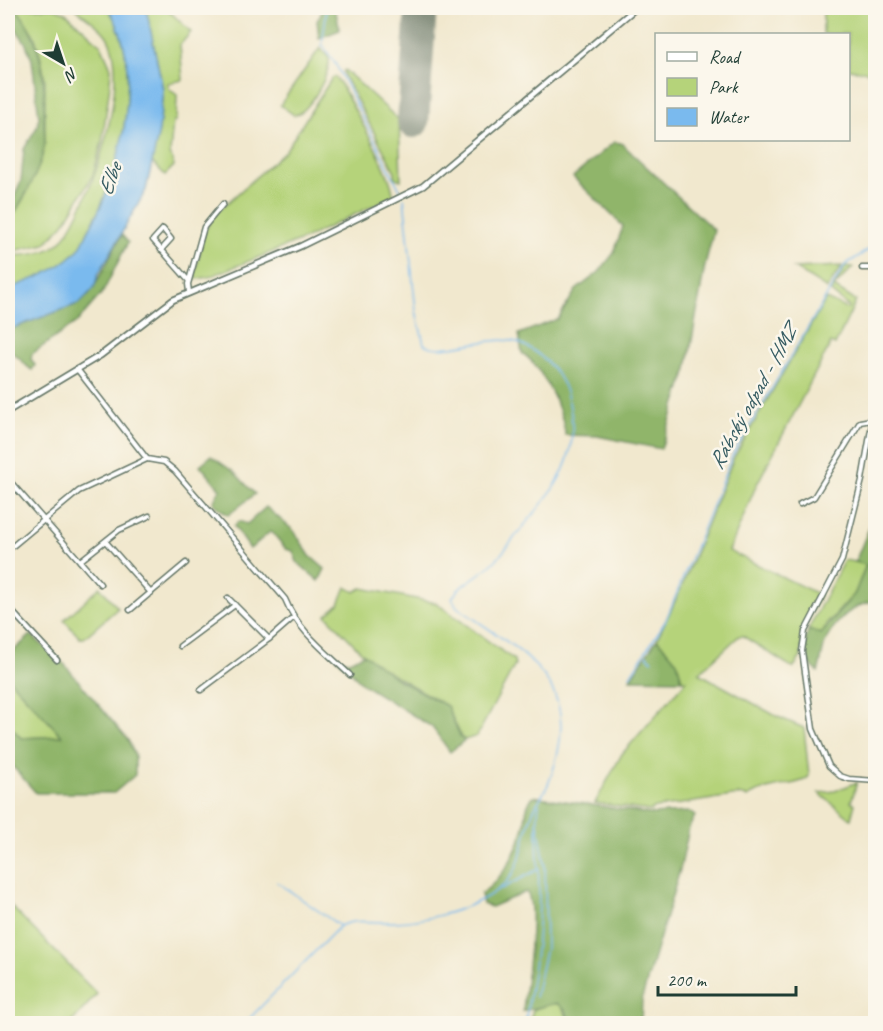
<svg xmlns="http://www.w3.org/2000/svg" width="883" height="1031" font-family="Caveat,sans-serif">
	<style>
		.green { fill: #b5d37a; stroke: #6a8857; stroke-width: 1.5 }
		.forest { fill: #90b56a; stroke: #58794f; stroke-width: 1.5 }
		.water { fill: #7abaee; stroke: #4c7c91; stroke-width: 1.5 }
		.lines { fill: none; stroke-linecap: round; stroke-linejoin: round }
		.stream { stroke: #7abaee; stroke-width: 1.5 }
		.runway { stroke: #889281; stroke-width: 32 }
		.minor-casing { stroke: #68796a; stroke-width: 7 }
		.tertiary-casing { stroke: #68796a; stroke-width: 8 }
		.minor { stroke: #fff; stroke-width: 4 }
		.tertiary { stroke: #fff; stroke-width: 4.5 }
		.labels { text-anchor: middle; stroke-width: 5; stroke-linejoin: round; paint-order: stroke }
		.water-label { font-size: 22px; font-style: italic; fill: #365c62; stroke: #fbf7ec }
	</style>
	<rect width="100%" height="100%" fill="#fbf7ec"/>
	<filter id="ink" filterUnits="userSpaceOnUse"><feTurbulence type="fractalNoise" baseFrequency=".0167" numOctaves="2"/><feDisplacementMap in="SourceGraphic" scale="12" xChannelSelector="R" yChannelSelector="G"/><feConvolveMatrix kernelMatrix="1 2 1 2 8 2 1 2 1" color-interpolation-filters="sRGB"/></filter>
	<filter id="wash" filterUnits="userSpaceOnUse"><feTurbulence type="fractalNoise" baseFrequency=".008" numOctaves="4" result="noise"/><feDisplacementMap in="SourceGraphic" scale="24" xChannelSelector="R" yChannelSelector="G"/><feGaussianBlur stdDeviation="1.35" result="paint"/><feColorMatrix in="noise" values="0 0 0 0 0 0 0 0 0 0 0 0 0 0 0 0 0 1.4 0 .05"/><feComposite in="paint" operator="in"/></filter>
	<g filter="url(#wash)">
		<rect width="100%" height="100%" fill="#f1e8ce"/>
		<g class="green">
			<path d="M16 8H54L65 12 101 45 111 68 110 85 102 142 93 175 64 224 45 244 8 252V224L27 193 45 143V79L40 54 34 35Z"/>
			<path d="M75 8H108C146 65 122 170 91 226 85 235 84 245 75 253 55 272 32 280 8 289V256C26 255 50 255 63 239 91 203 134 75 106 35 99 25 84 16 75 8Z"/>
			<path d="M143 8H166L191 32 180 45 183 80 168 83 169 89 177 95 176 121H173L170 153 174 166 165 175 152 162 159 131 163 89 147 13Z"/>
			<path d="M823 8H875V73L849 69 848 34H823Z"/>
			<path d="M320 48 329 58C331 73 309 113 294 115L280 105Z"/>
			<path d="M345 70 399 120 401 180 395 178V172L345 78 343 72Z"/>
			<path d="M332 78 335 77 340 83C352 105 394 176 393 196L302 240 209 277 197 279 195 275 204 233 214 215 286 150Z"/>
			<path d="M842 266 827 289 794 268Z"/>
			<path d="M846 266 853 267 834 287 856 301 835 345 831 343 756 486 729 551 820 595 802 631 801 657 793 668 743 636H739L699 673 776 716 804 728 809 776C802 787 764 784 748 797L738 795 656 808 650 811 595 803 622 754 686 681 682 680 677 662 657 639 680 591 734 457 826 299 848 309 849 307 831 292Z"/>
			<path d="M844 560 866 564 855 593 826 625 821 634 808 630Z"/>
			<path d="M100 587 118 608 84 638H80L64 620Z"/>
			<path d="M346 587 355 592 362 588 436 603 514 660 515 665 477 736 465 740 462 738 447 706 370 661 326 615 339 604Z"/>
			<path d="M8 678 62 736 21 738 8 723Z"/>
			<path d="M857 782 851 802 855 804 851 819 819 793 835 791Z"/>
			<path d="M8 903 97 994 71 1023H8Z"/>
			<path d="M551 1003 561 1005 570 1023 529 1024 533 1010Z"/>
		</g>
		<g class="forest">
			<path d="M8 8H16C43 41 46 81 44 121 44 131 46 140 44 149 38 176 22 201 8 224V210L21 181 24 149 37 127 39 117 32 60 25 42 8 17Z"/>
			<path d="M324 8H335L340 30 319 38 317 21Z"/>
			<path d="M614 142 621 143 714 230 705 265 687 369 661 449 597 436 565 435C564 412 541 365 522 353L519 334 558 319 576 290 599 272 614 253 623 226 573 177Z"/>
			<path d="M122 235 128 242 103 292 78 321 32 354 31 359 35 365 32 370C22 364 19 354 8 351V330L80 303C95 292 111 253 122 235Z"/>
			<path d="M211 456 234 472 255 494 228 515 213 503 220 489 200 465Z"/>
			<path d="M266 507 294 531 310 556 325 569 319 581 297 562 293 551 286 549 271 531 250 549 234 526 239 521 247 524Z"/>
			<path d="M872 521 875 522V602C853 603 834 622 825 643 822 652 821 663 818 672 803 659 803 648 808 630L821 634 855 593 866 565 855 562Z"/>
			<path d="M31 635 65 665 128 740 135 756V775L114 793H36L8 761V723L21 738 62 736 8 678V649L12 652Z"/>
			<path d="M657 639 677 662 682 680 630 679Z"/>
			<path d="M364 654 399 680 447 706 461 738 465 740 450 752 432 727 364 685 338 659 349 661Z"/>
			<path d="M533 796 650 814 690 812 695 816 689 828 681 866 642 998 641 1023H570L566 1011 557 1003 523 1011C524 990 539 904 526 892L491 907 483 904 481 894C504 877 516 855 524 827 527 813 524 809 533 796Z"/>
		</g>
		<path class="water" d="M108 8H143L147 13 163 89 159 131 146 190 98 275 94 288 80 303 8 330V289C32 280 55 272 75 253 84 245 85 235 91 226 122 170 146 65 108 8Z"/>
		<g class="lines">
			<g class="stream">
				<path d="M327 8 322 44 336 65 402 194"/>
				<path d="M647 655 652 661"/>
				<path d="M630 676 666 620 733 454 845 265 876 245"/>
				<path d="M277 882 340 926"/>
				<path d="M501 889 539 869"/>
				<path d="M535 997 546 948 545 865 537 820"/>
				<path d="M244 1024 340 926C356 918 375 923 393 922 421 921 453 914 477 902 527 878 516 857 532 814 536 803 545 793 549 782 587 682 528 657 457 607L452 598C461 583 477 577 490 566 502 555 512 540 522 528 556 488 582 457 569 402 564 377 545 355 522 344 494 331 442 357 424 344L416 311 404 198"/>
				<path d="M525 1024C532 982 539 943 539 900 540 869 534 835 539 804"/>
			</g>
			<path class="runway" d="M413 122 421 8"/>
		</g>
	</g>
	<g filter="url(#ink)">
		<g class="lines">
			<g class="minor-casing">
				<g id="minor">
					<path d="M161 250 171 239 163 229 153 240 188 280"/>
					<path d="M862 268H876"/>
					<path d="M189 292 188 284 204 227 223 204"/>
					<path d="M77 369 147 459 164 462 175 471 285 599C298 631 325 651 350 675"/>
					<path d="M876 401 862 480 842 560 805 631 802 651 813 729 829 766 840 776 849 779 876 781"/>
					<path d="M8 479 100 584"/>
					<path d="M800 504 814 497 860 422 871 420"/>
					<path d="M106 542 151 593"/>
					<path d="M8 550 79 491 147 459"/>
					<path d="M80 561 119 530 149 516"/>
					<path d="M228 598 269 639 293 618"/>
					<path d="M8 607 57 660"/>
					<path d="M130 610 186 563"/>
					<path d="M180 646 235 605"/>
					<path d="M201 690 269 639"/>
				</g>
			</g>
			<g class="tertiary-casing">
				<path id="tertiary" d="M8 411 101 355 173 300 301 246 423 186 636 8"/>
			</g>
			<use href="#minor" class="minor"/>
			<use href="#tertiary" class="tertiary"/>
		</g>
	</g>
	<g class="labels">
		<g class="water-label">
			<text transform="translate(109 179) rotate(-70)" y="8">Elbe</text>
			<text transform="translate(752 397) rotate(-61)" y="8">Rábský odpad - HMZ</text>
		</g>
	</g>
	<rect width="883" height="1031" fill="none" stroke="#fbf7ec" stroke-width="30"/>
	<rect x="655" y="33" width="195" height="108" fill="#fbf7ec" stroke="#a3ada2" stroke-width="1.5"/>
	<rect x="667" y="52" width="30" height="9" fill="#ffffff" stroke="#a3ada2" stroke-width="1.5"/>
	<text x="709" y="63" font-size="18" fill="#1f3d34">Road</text>
	<rect x="667" y="78" width="30" height="18" fill="#b5d37a" stroke="#a3ada2" stroke-width="1.5"/>
	<text x="709" y="93" font-size="18" fill="#1f3d34">Park</text>
	<rect x="667" y="108" width="30" height="18" fill="#7abaee" stroke="#a3ada2" stroke-width="1.5"/>
	<text x="709" y="123" font-size="18" fill="#1f3d34">Water</text>
	<g transform="translate(63 63) rotate(141)" stroke="#fbf7ec" stroke-width="4.5" paint-order="stroke">
	<path d="M0-4.5L10 22L0 15L-10 22Z" fill="#1f3d34"/>
	<text y="-9" font-size="16" font-weight="bold" text-anchor="middle" fill="#1f3d34">N</text>
	</g>
	<path d="M658 986v9h138v-9" fill="none" stroke="#1f3d34" stroke-width="3"/>
	<text x="667" y="986" font-size="18" fill="#1f3d34" stroke="#fbf7ec" stroke-width="4.5" paint-order="stroke">200 m</text>
</svg>
